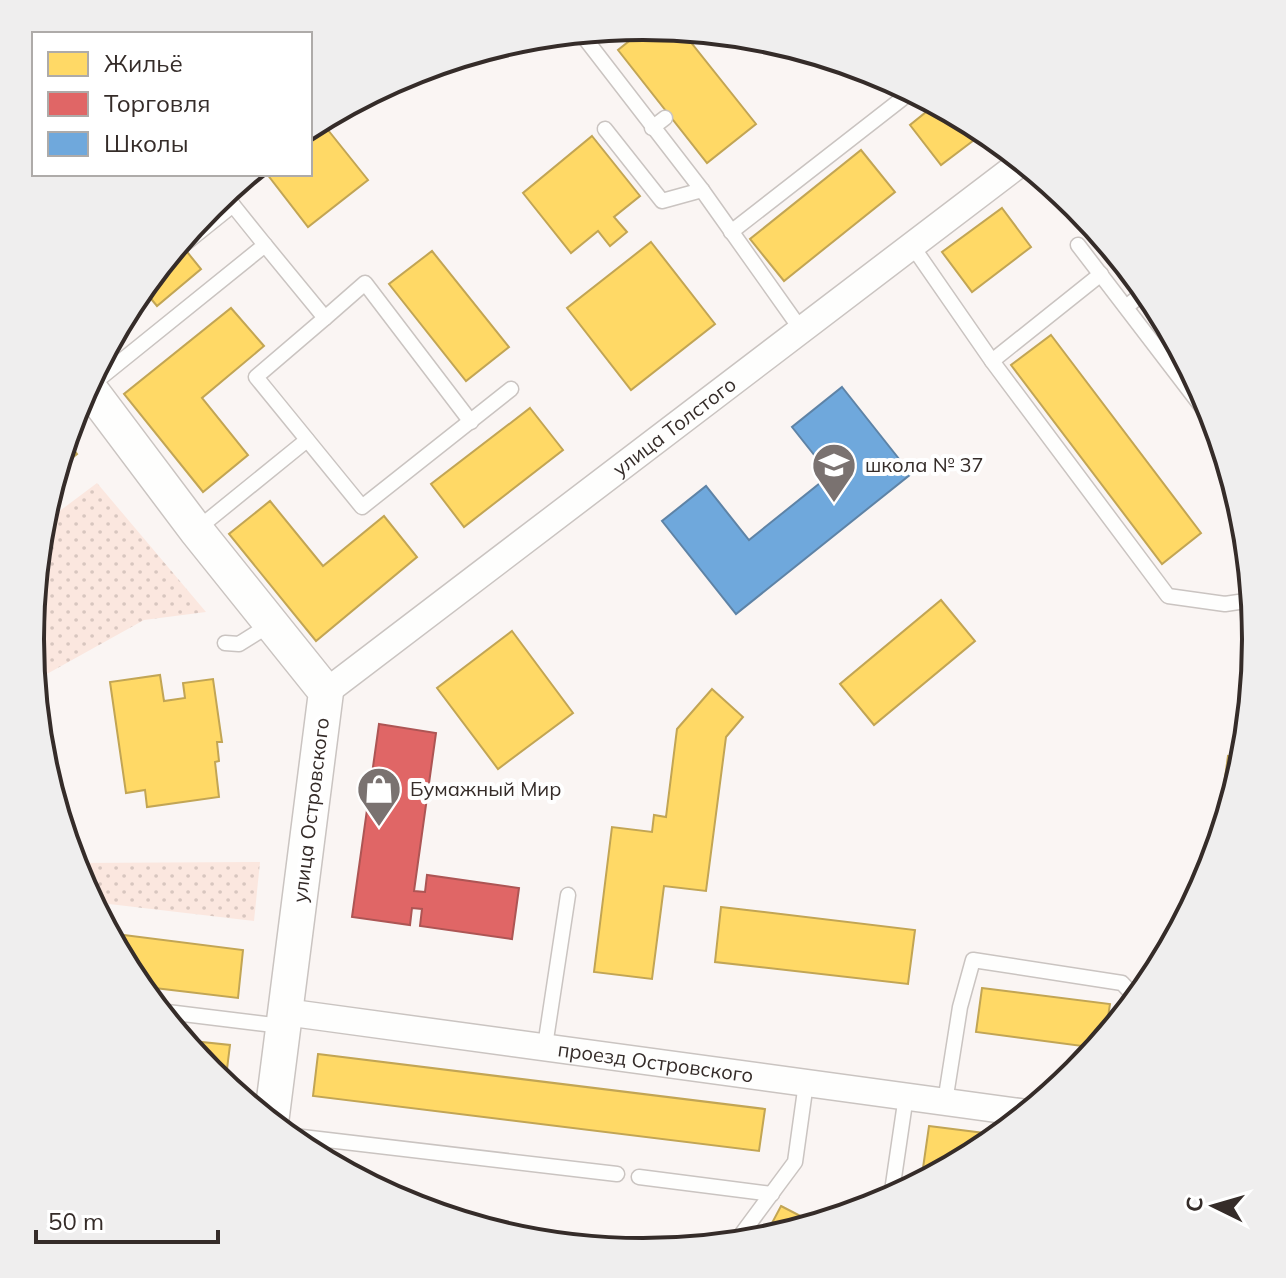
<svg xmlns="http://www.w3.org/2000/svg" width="1286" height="1278" font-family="Mulish,sans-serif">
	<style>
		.park { fill: url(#park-dots) }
		.homes { fill: #ffd966; stroke: #c2a554; stroke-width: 2 }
		.shops { fill: #e06666; stroke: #ad5554; stroke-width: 2 }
		.schools { fill: #6fa8dc; stroke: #5e83a6; stroke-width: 2 }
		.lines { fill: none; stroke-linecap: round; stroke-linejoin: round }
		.service-casing { stroke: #cac4c1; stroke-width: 17 }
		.minor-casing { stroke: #cac4c1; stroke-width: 29 }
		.tertiary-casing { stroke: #cac4c1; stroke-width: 37 }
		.service { stroke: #fefefd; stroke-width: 14 }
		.minor { stroke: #fefefd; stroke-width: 26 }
		.tertiary { stroke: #fefefd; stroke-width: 34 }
		.labels { text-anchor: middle; stroke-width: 8; stroke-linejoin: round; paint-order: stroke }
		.street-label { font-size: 20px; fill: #352c29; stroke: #fff }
		.poi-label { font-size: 20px; fill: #352c29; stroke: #fff; text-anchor: start }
		.rim { fill: none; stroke: #352c29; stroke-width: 4 }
	</style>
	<defs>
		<pattern id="park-dots" width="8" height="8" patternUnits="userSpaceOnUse" patternTransform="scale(2)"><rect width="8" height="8" fill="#fbe7df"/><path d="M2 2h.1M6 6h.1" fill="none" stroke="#d8c6bf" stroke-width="1.8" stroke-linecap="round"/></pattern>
	</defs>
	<rect width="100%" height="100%" fill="#faf5f3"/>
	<g class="park">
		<path d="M97 483 206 612 144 620 36 680 38 695 36 696 30 639 41 525Z"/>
		<path d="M260 862 254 921 92 902 73 863Z"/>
	</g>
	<g class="homes">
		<path d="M648 26 681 30 756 124 707 163 618 50Z"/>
		<path d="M936 104 986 131 941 165 910 125Z"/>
		<path d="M320 120 368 180 308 227 267 174H310V125Z"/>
		<path d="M592 136 640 196 614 217 627 232 610 246 598 231 571 253 523 193Z"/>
		<path d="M861 150 895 192 784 281 750 239Z"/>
		<path d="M1071 201 1077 206 1129 270 1126 273Z"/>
		<path d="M1002 208 1031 247 972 292 942 252Z"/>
		<path d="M179 242 201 269 157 306 142 288Z"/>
		<path d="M651 242 715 324 631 390 567 308Z"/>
		<path d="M432 251 509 347 466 381 389 284Z"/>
		<path d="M231 308 264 346 202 398 248 455 203 492 124 394Z"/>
		<path d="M1051 335 1201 533 1162 564 1011 365Z"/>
		<path d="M530 408 563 450 464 527 431 484Z"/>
		<path d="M66 439 77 454 57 470Z"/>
		<path d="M270 501 323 566 384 516 417 557 316 641 229 534Z"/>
		<path d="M941 600 975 641 874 725 840 684Z"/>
		<path d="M512 631 573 713 498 769 437 688Z"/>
		<path d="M160 675 164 701 185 698 183 683 213 679 222 742H217L219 761 215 762 219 797 147 807 145 790 126 793 110 682Z"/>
		<path d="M712 689 743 717 726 737 706 891 664 886 652 979 594 972 612 827 652 832 654 815 666 817 677 729Z"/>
		<path d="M1228 756 1244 759 1214 858Z"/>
		<path d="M721 907 915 930 908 984 715 962Z"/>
		<path d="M108 933 243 950 238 998 138 986Z"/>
		<path d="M982 988 1110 1004 1105 1037 1097 1048 976 1032Z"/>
		<path d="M183 1040 230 1045 225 1085 209 1072Z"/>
		<path d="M318 1054 765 1109 759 1151 313 1096Z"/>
		<path d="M929 1126 1000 1135 983 1149 921 1182Z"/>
		<path d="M781 1206 816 1224 763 1240Z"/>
	</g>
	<g class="shops">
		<path d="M43 720 60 798 54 799 42 758 38 721Z"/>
		<path d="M379 724 436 733 414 891 425 892 427 875 519 888 512 939 420 926 422 909 412 908 410 925 352 917Z"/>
	</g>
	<path class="schools" d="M842 387 911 474 736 614 662 521 706 486 749 540 830 475 792 427Z"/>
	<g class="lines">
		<g class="service-casing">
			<g id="service">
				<path d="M580 32 702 190 802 331"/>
				<path d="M652 128 665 118"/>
				<path d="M605 129 662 201 702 190"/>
				<path d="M731 232 912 91"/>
				<path d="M265 245 325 318 256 377 362 507 511 389"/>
				<path d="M1078 245 1215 424"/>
				<path d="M182 246 233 205"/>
				<path d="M913 247 992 361 1168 596 1225 604 1252 600"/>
				<path d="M1126 307 1146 291"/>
				<path d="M325 318 365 283 471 422"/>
				<path d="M992 361 1101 274"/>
				<path d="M89 387 265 245 224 194"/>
				<path d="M196 530 307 440"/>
				<path d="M225 643 239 644 271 624"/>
				<path d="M159 1011 282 1026"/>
				<path d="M545 1046 568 895"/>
				<path d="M945 1102 960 1007 973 960 1122 983 1137 999"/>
				<path d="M285 1135 617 1174"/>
				<path d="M639 1177 772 1194"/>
				<path d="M891 1198 906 1096"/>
				<path d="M735 1243 795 1162 806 1083"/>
			</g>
		</g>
		<g class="minor-casing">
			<g id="minor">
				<path id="s1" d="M326 692 1023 161"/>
				<path id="s2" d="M285 1012 1027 1113"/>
			</g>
		</g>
		<g class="tertiary-casing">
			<path id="tertiary" d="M87 385 196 530 326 692 271 1123"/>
		</g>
		<use href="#service" class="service"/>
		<use href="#minor" class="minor"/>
		<use href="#tertiary" class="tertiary"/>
	</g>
	<defs>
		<g id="school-pin" transform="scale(2.3)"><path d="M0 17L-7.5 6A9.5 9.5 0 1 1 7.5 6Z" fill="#7a7270" stroke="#fff"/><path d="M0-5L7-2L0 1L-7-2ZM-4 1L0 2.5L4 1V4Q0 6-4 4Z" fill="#fff"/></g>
		<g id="shop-pin" transform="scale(2.3)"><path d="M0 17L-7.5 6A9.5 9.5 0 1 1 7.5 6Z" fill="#7a7270" stroke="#fff"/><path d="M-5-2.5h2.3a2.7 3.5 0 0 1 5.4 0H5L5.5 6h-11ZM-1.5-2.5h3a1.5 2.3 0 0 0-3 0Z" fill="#fff"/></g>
	</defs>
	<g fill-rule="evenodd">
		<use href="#school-pin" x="834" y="465"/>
		<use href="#shop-pin" x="379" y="789"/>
	</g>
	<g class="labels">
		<g class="street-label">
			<text dy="7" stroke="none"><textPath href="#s1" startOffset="438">улица Толстого</textPath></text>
			<text transform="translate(311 810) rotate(-83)" y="7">улица Островского</text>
			<text dy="7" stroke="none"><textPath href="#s2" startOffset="374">проезд Островского</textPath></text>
		</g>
		<g class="poi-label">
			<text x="865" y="472">школа № 37</text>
			<text x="410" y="796">Бумажный Мир</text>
		</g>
	</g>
	<path d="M0 0H1286V1278H0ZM44 639a599 599 0 1 1 1198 0a599 599 0 1 1-1198 0Z" fill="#efeeee" fill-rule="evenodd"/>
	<path class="rim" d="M44 639a599 599 0 1 1 1198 0a599 599 0 1 1-1198 0Z"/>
	<rect x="32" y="32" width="280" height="144" fill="#ffffff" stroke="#aeaba9" stroke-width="2"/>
	<rect x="48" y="52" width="40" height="24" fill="#ffd966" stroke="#aeaba9" stroke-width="2"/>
	<text x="104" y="72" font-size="24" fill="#352c29">Жильё</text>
	<rect x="48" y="92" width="40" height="24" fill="#e06666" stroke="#aeaba9" stroke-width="2"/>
	<text x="104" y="112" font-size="24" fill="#352c29">Торговля</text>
	<rect x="48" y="132" width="40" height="24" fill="#6fa8dc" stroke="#aeaba9" stroke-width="2"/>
	<text x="104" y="152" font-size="24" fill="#352c29">Школы</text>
	<g transform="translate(1214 1206) rotate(275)" stroke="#ffffff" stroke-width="6" paint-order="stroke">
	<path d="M0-6L14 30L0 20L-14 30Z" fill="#352c29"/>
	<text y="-12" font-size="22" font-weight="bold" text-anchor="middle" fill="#352c29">С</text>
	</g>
	<path d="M36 1230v12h182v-12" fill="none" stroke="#352c29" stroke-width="4"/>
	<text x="48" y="1230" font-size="24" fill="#352c29" stroke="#ffffff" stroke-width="6" paint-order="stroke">50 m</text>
</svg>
